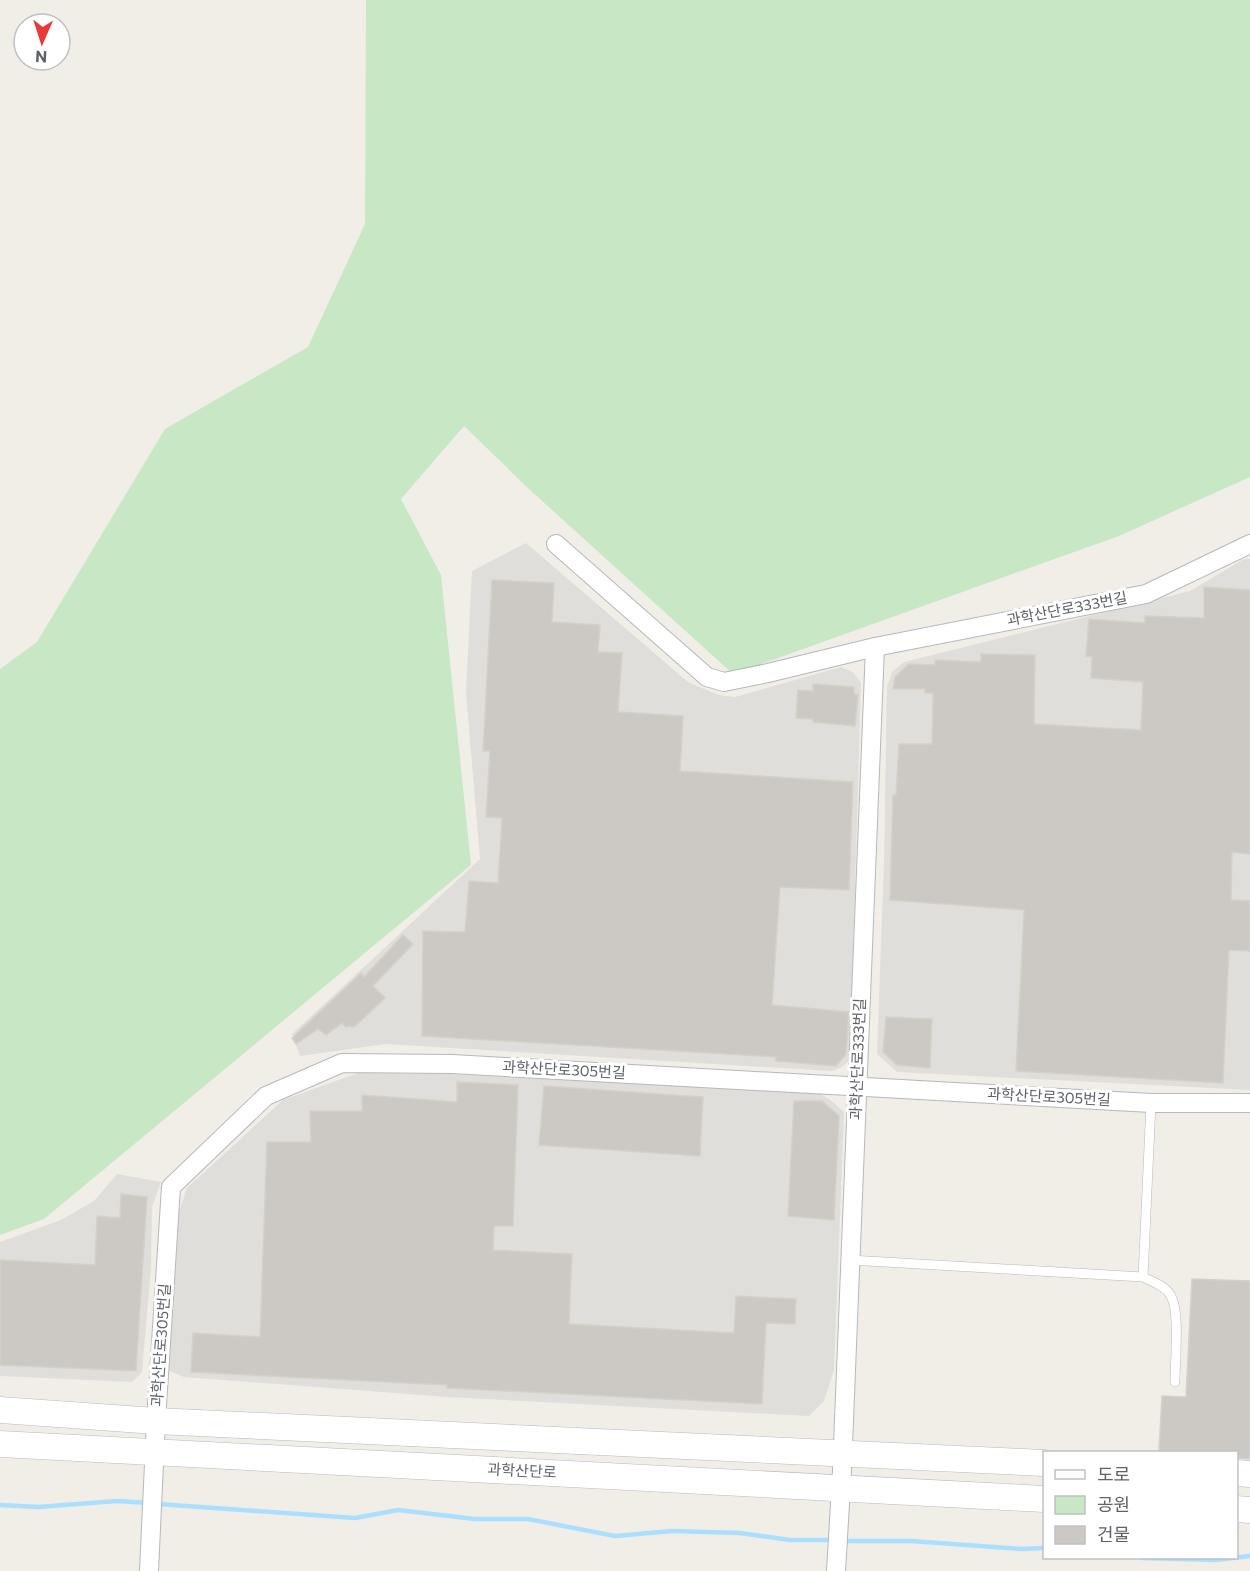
<svg xmlns="http://www.w3.org/2000/svg" width="1250" height="1571" font-family="Commissioner,'Noto Sans KR',sans-serif">
	<style>
		.industrial { fill: #e0deda }
		.green { fill: #c7e7c5 }
		.lines { fill: none; stroke-linecap: round; stroke-linejoin: round }
		.stream { stroke: #abdffe; stroke-width: 4.5 }
		.building { fill: #ccc9c5; stroke: #d6d0c6; stroke-width: 1.5 }
		.service-casing { stroke: #b5b8bc; stroke-width: 10 }
		.minor-casing { stroke: #b5b8bc; stroke-width: 20 }
		.secondary-casing { stroke: #b6babf; stroke-width: 27 }
		.service { stroke: #fff; stroke-width: 9 }
		.minor { stroke: #fff; stroke-width: 18 }
		.secondary { stroke: #fff; stroke-width: 26 }
		.labels { text-anchor: middle; stroke-width: 6; stroke-linejoin: round; paint-order: stroke }
		.street-label { font-size: 15px; fill: #5f6368; stroke: #fff }
	</style>
	<rect width="100%" height="100%" fill="#f1eee8"/>
	<g class="industrial">
		<path d="M526 543 688 682 718 695 735 697 841 667 853 672 861 683 850 1060 840 1068 832 1071 385 1044 300 1056 292 1034 480 859 466 692 472 571Z"/>
		<path d="M1244 559H1250V1090L897 1072 877 1054 884 861 887 687 892 672 904 662 1190 591Z"/>
		<path d="M358 1073 449 1074 819 1093 833 1102 844 1112 834 1370 824 1401 809 1416 447 1397 184 1377 167 1370 176 1221 187 1188 283 1100Z"/>
		<path d="M117 1174 161 1182 152 1207 151 1268 142 1372 132 1382 0 1376V1242L61 1220 94 1201Z"/>
	</g>
	<path class="green" d="M366 0H1250V477L1119 536 733 674 530 490 464 426 401 499 441 575 471 865 44 1219 0 1235V669L37 642 165 429 308 347 365 224Z"/>
	<g class="lines">
		<g class="stream">
			<path d="M158 1504 355 1518 398 1510 475 1519H528L615 1536 672 1531 740 1533 790 1540H832"/>
			<path d="M0 1505 38 1507 117 1501 149 1503"/>
			<path d="M841 1541H911L1021 1549 1044 1548"/>
			<path d="M1142 1558 1216 1560 1250 1556"/>
		</g>
	</g>
	<g class="building">
		<path d="M492 580 554 583 552 622 600 625 598 652 622 653 618 712 683 716 680 771 853 782 849 890 780 887 772 1005 849 1012 846 1054 836 1066 776 1061V1057L422 1036 423 931 465 932 469 881 498 883 502 818 486 817 490 751H483Z"/>
		<path d="M1204 587 1250 590V854L1232 852 1231 900 1250 901V951L1229 950 1223 1083 1016 1071 1024 910 890 900 893 795H896L899 744H932L933 693H925V689H893L895 677 909 664 935 665V660L981 662V654L1035 655 1034 724 1141 730 1143 682 1091 678 1092 657 1086 656 1089 619 1145 623V616L1204 618Z"/>
		<path d="M813 684 854 687V694L858 695 855 726 813 722V719L796 718 798 690 813 691Z"/>
		<path d="M403 935 413 944 373 986 385 998 354 1027 348 1026 346 1027 342 1023 326 1035 318 1029 296 1044 292 1038 361 973 364 977Z"/>
		<path d="M886 1017 932 1019 930 1068 897 1065 883 1052Z"/>
		<path d="M457 1082 518 1085 513 1226H494L493 1250 572 1254 569 1324 734 1333 736 1296 796 1299 795 1324 766 1323 762 1404 447 1388V1385L191 1372 193 1333 260 1337 267 1142H311L310 1111H362V1095L457 1102Z"/>
		<path d="M544 1086 703 1097 700 1156 539 1145Z"/>
		<path d="M794 1101H822L839 1116 834 1220 788 1216Z"/>
		<path d="M121 1194 147 1197 136 1371 0 1365V1260L95 1265 97 1216 120 1218Z"/>
		<path d="M1192 1279 1250 1281V1459L1236 1458V1452H1159L1162 1396 1186 1397Z"/>
	</g>
	<g class="lines">
		<g class="service-casing">
			<g id="service">
				<path d="M850 1260 1143 1277C1153 1282 1166 1286 1171 1296 1180 1312 1175 1361 1175 1382"/>
				<path d="M1143 1277 1151 1103"/>
			</g>
		</g>
		<g class="minor-casing">
			<g id="minor">
				<path d="M556 544 707 677 724 682 768 673 875 647 1146 594 1250 544"/>
				<path d="M149 1571 156 1421 171 1187 266 1096 342 1063 452 1064 1151 1103H1250"/>
				<path d="M836 1571 842 1470 875 647"/>
			</g>
		</g>
		<g class="secondary-casing">
			<g id="secondary">
				<path d="M0 1410 156 1421 1044 1463"/>
				<path d="M0 1444 1044 1499"/>
				<path d="M1236 1473 1250 1474"/>
				<path d="M1236 1509 1250 1510"/>
			</g>
		</g>
		<use href="#service" class="service"/>
		<use href="#minor" class="minor"/>
		<use href="#secondary" class="secondary"/>
	</g>
	<g class="labels">
		<g class="street-label">
			<text transform="translate(1067 609) rotate(-11)" y="5">과학산단로333번길</text>
			<text transform="translate(858 1059) rotate(-88)" y="5">과학산단로333번길</text>
			<text transform="translate(564 1070) rotate(3)" y="5">과학산단로305번길</text>
			<text transform="translate(1049 1097) rotate(3)" y="5">과학산단로305번길</text>
			<text transform="translate(161 1345) rotate(-86)" y="5">과학산단로305번길</text>
			<text transform="translate(522 1471) rotate(3)" y="5">과학산단로</text>
		</g>
	</g>
	<rect x="1043" y="1451" width="195" height="108" fill="#ffffff" stroke="#bfc1c3" stroke-width="1.5"/>
	<rect x="1055" y="1470" width="30" height="9" fill="#ffffff" stroke="#bfc1c3" stroke-width="1.5"/>
	<text x="1097" y="1481" font-size="18" fill="#5f6368">도로</text>
	<rect x="1055" y="1496" width="30" height="18" fill="#c7e7c5" stroke="#bfc1c3" stroke-width="1.5"/>
	<text x="1097" y="1511" font-size="18" fill="#5f6368">공원</text>
	<rect x="1055" y="1526" width="30" height="18" fill="#ccc9c5" stroke="#bfc1c3" stroke-width="1.5"/>
	<text x="1097" y="1541" font-size="18" fill="#5f6368">건물</text>
	<g transform="translate(42 42) rotate(183)"><circle r="28" fill="#ffffff" stroke="#bfc1c3" stroke-width="1.5"/>
	<path d="M0-4.5L10 22L0 15L-10 22Z" fill="#e73b38"/>
	<text y="-9" font-size="16" font-weight="bold" text-anchor="middle" fill="#5f6368">N</text>
	</g>
</svg>
